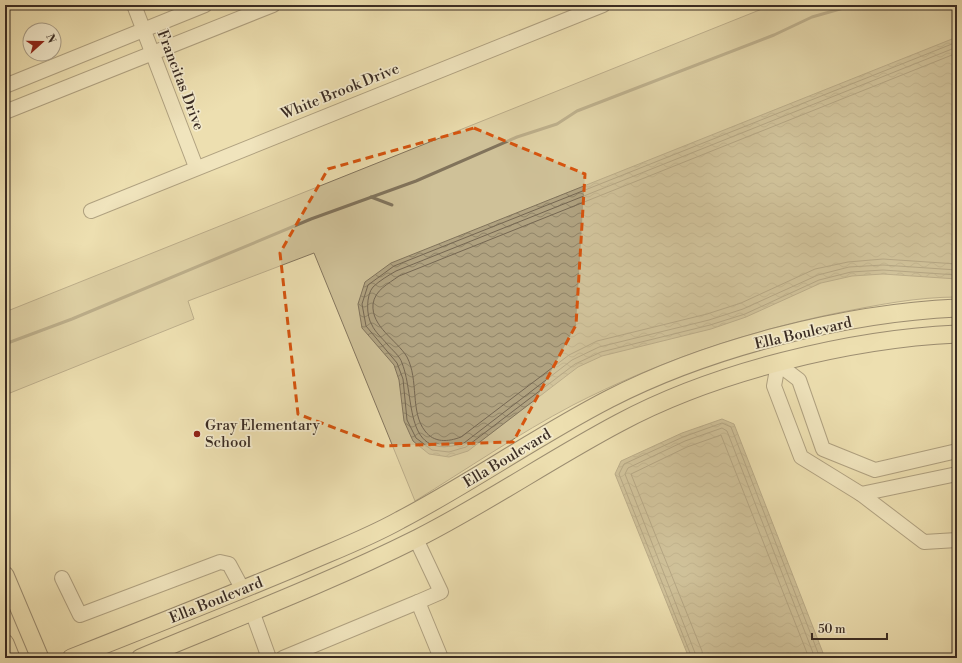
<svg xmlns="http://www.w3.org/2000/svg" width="962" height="663" font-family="'Libre Bodoni',serif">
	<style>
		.grass { fill: #cfc198; stroke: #84765e }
		.water { fill: url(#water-waves); stroke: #81735b }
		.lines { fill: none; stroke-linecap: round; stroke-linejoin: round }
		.shore { stroke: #756752; stroke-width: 1 }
		.stream { stroke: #81735b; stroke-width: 3 }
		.minor-casing { stroke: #675946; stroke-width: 16 }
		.major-casing { stroke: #3a2c23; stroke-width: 19 }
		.minor { stroke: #f3eacc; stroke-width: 14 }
		.major { stroke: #eddfb0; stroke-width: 17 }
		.marked { fill: none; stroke: #d7540e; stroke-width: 3; stroke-dasharray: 8 5; stroke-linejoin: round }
		.poi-dot { fill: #8f2418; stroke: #f3eacc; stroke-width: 1.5 }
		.labels { text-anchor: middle; stroke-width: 3.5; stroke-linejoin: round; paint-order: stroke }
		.street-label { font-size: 15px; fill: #3a2c23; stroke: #f3eacc }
		.poi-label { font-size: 15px; fill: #3a2c23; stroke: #f3eacc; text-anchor: start }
	</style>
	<defs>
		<pattern id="water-waves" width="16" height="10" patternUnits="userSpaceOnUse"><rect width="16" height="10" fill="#b0a280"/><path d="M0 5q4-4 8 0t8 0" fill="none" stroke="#908468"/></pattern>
	</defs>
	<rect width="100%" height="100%" fill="#eddfb0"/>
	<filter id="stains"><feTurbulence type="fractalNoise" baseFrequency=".005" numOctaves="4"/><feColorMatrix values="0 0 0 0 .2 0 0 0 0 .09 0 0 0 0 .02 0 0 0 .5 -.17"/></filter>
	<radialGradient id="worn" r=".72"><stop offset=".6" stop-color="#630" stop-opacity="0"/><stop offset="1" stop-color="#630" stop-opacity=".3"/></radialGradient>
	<path class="grass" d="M772 5H957V297C917 297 877 305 837 313 745 332 657 362 573 405 518 434 467 469 415 501L314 253 188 301 194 319 5 395V312Z"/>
	<g class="water">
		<path d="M957 37V279L883 274 852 276 821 283 746 317 711 329 602 356 578 367 468 451 449 457 429 454 413 441 404 421 399 380 394 365 362 328 358 304 365 282 391 263Z"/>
		<path d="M722 419 734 424 825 658H689L615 474 621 461 682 433Z"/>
	</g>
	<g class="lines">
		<g class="shore">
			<path d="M957 42 394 266 368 285 362 304 366 326 397 363 403 379 407 420 416 438 432 450 449 452 466 447 575 364 601 352 710 325 745 314 819 280 851 272 883 270 957 275"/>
			<path d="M957 47 396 271C389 275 379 281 373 287 366 295 366 316 372 325 375 332 382 338 387 344 392 350 400 356 402 363 416 398 402 463 464 443L572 360 599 347 709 320 743 309 818 275 849 267 883 265 957 270"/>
			<path d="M957 53 399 276C388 284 375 290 373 304 371 327 397 340 407 357 419 380 410 412 425 431 434 443 448 442 461 437L569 355 597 341 707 314 741 303 815 269 848 262 883 259 957 264"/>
			<path d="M692 658 619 474 624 464 683 437 722 423 731 427 820 658"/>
			<path d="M697 658 625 474 628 468 685 441 722 428 727 431 815 658"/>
			<path d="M703 658 702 651 631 474 687 447 721 435 809 658"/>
		</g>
		<g class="stream">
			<path d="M371 197 392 205"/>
			<path d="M5 344 72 319 311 219 416 181 517 137 557 124 577 111 774 35 812 17 854 5"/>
		</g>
		<g class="minor-casing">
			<g id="minor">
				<path d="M134 5 196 167"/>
				<path d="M5 86 205 5"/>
				<path d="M5 112 273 5"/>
				<path d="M91 211 603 5"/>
				<path d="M957 451 875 470 823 449 799 380 778 364 774 386 801 457 861 494 924 542 957 540"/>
				<path d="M861 494 957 474"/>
				<path d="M416 539 441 592 418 602"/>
				<path d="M62 578 80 615 220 562 229 564 243 590"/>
				<path d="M252 611 269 658"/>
				<path d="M283 658 418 602 441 658"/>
			</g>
		</g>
		<g class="major-casing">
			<g id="major">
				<path d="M5 575 40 658"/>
				<path d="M5 643 11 658"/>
				<path d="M71 658C147 628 223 598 299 566 333 551 368 538 400 520 471 483 537 436 609 399 708 348 845 313 957 308"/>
				<path d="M140 658C233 619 328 583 418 538 487 503 551 459 619 423 714 372 849 339 957 334"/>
			</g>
		</g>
		<use href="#minor" class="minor"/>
		<use href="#major" class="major"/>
	</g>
	<path d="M0 0H962V663H0ZM474 128 585 174 576 325 513 442 382 446 298 414 280 253 328 169Z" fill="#eddfb0" fill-opacity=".55" fill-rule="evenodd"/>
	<path class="marked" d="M474 128 585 174 576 325 513 442 382 446 298 414 280 253 328 169Z"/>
	<circle class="poi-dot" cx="197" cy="434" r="4"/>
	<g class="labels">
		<g class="street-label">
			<text transform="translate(181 80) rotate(69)" y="5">Francitas Drive</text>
			<text transform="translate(340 91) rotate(-22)" y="5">White Brook Drive</text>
			<text transform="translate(803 333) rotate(-13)" y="5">Ella Boulevard</text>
			<text transform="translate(507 458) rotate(-31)" y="5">Ella Boulevard</text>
			<text transform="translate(216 600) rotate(-22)" y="5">Ella Boulevard</text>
		</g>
		<g class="poi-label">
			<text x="205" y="430">Gray Elementary<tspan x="205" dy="17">School</tspan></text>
		</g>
	</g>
	<rect width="962" height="663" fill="none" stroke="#eddfb0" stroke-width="20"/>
	<rect x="6" y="6" width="950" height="651" fill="none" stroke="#3a2c23" stroke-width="2"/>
	<rect x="10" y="10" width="942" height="643" fill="none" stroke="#3a2c23"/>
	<g transform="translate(42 42) rotate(69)"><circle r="19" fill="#f3eacc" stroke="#a99e88"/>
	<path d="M0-3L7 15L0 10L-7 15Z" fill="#8f2418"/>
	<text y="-6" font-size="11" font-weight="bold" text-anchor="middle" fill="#3a2c23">N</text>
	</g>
	<path d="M812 633v6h75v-6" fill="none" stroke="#3a2c23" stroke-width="2"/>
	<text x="818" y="633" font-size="12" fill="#3a2c23" stroke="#f3eacc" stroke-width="3" paint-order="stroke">50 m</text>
	<rect width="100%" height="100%" filter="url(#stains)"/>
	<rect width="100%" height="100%" fill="url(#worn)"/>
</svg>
